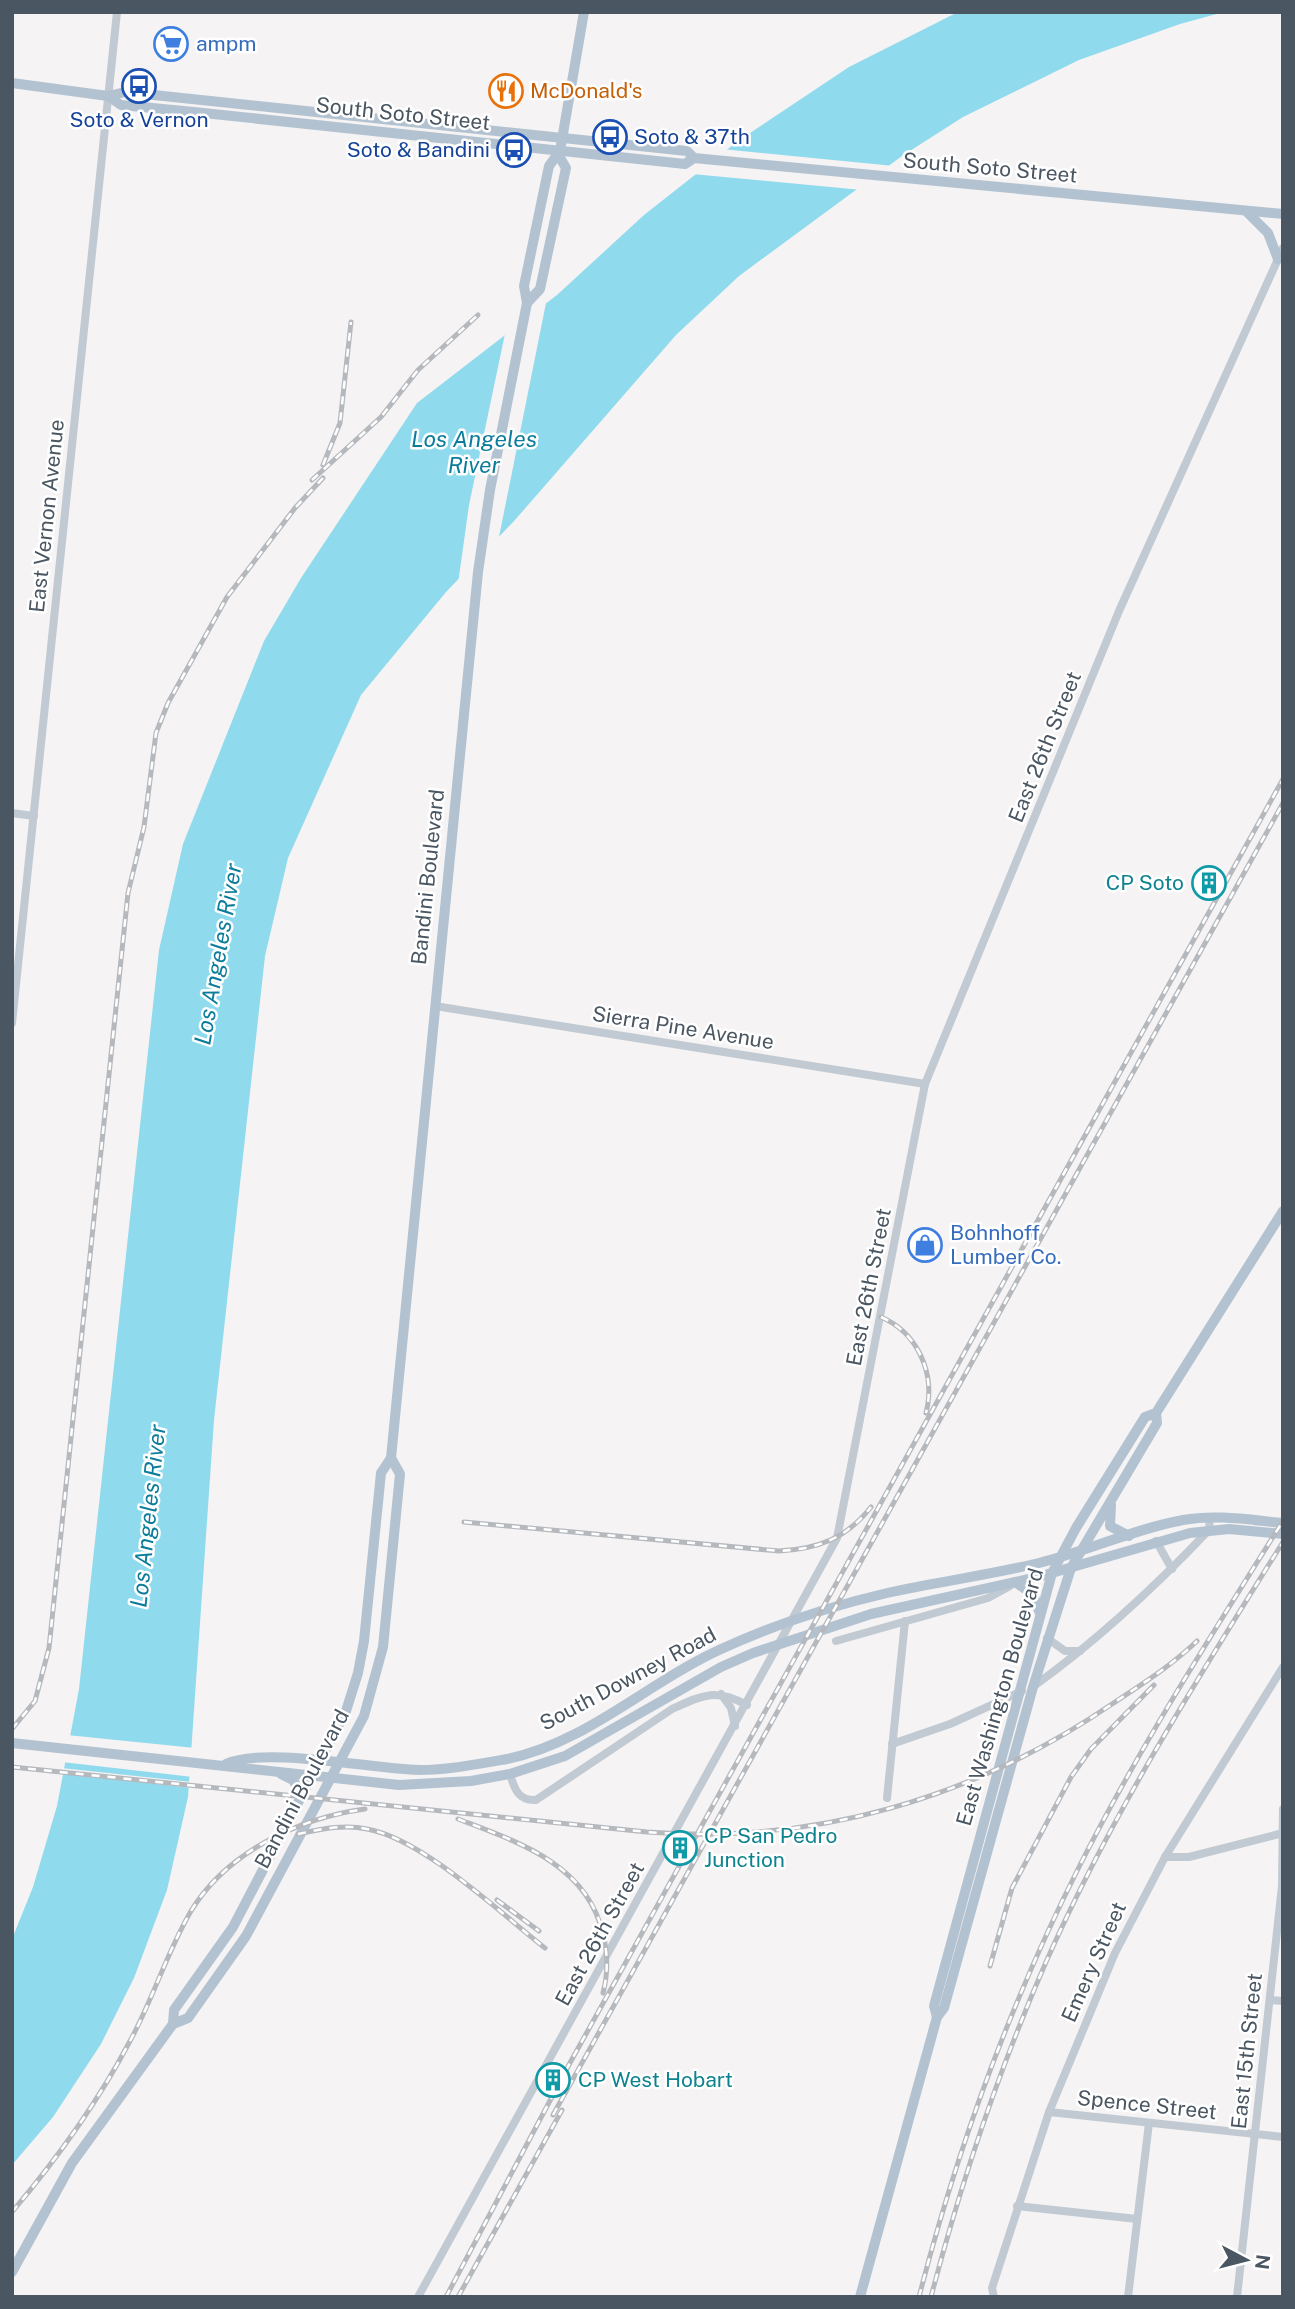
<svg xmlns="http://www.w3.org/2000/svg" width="1295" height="2309" font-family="'Public Sans',sans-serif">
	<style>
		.water { fill: #90daee }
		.pier { fill: #f5f3f3 }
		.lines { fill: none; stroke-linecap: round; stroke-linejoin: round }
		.minor { stroke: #c1cad2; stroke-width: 8 }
		.major { stroke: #b3c2d1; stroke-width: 10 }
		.rail-casing { stroke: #b5b8bd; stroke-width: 5 }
		.rail { stroke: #fff; stroke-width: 2.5; stroke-dasharray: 8; stroke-linecap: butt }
		.labels { text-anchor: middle; stroke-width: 5; stroke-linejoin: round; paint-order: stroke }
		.shop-label { font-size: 21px; fill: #366cbe; stroke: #fff; text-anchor: start }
		.food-label { font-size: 21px; fill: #c56008; stroke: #fff; text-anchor: start }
		.street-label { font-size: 21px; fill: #4a5661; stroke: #fff }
		.transit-label { font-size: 21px; fill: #164399; stroke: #fff }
		.culture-label { font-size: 21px; fill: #0d838f; stroke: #fff; text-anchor: start }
		.water-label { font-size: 23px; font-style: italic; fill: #0c7c9b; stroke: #fff }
	</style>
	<rect width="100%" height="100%" fill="#f5f3f3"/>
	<path class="water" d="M958 12H1224L1180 24 1079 60 963 117 902 156 739 276 676 335 515 520 446 592 361 695 288 858 265 956 214 1420 188 1797 167 1890 134 1978 101 2044 53 2117 12 2165V1939L33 1887 57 1806 79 1689 159 950 183 844 264 641 301 578 417 403 557 295 644 215 738 141 849 67Z"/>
	<g class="pier">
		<path d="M722 149 894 166 862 190 692 174Z"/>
		<path d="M547 298 498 542 458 584 469 505 506 329Z"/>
		<path d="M67 1735 195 1748 193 1777 62 1762Z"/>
		<path d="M61 1768 192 1782V1788L60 1773Z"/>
	</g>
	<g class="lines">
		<g class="minor">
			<path d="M12 813 34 816"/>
			<path d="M435 1006 925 1084"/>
			<path d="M12 1023 117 12"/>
			<path d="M1156 1541 1172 1569"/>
			<path d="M1047 1638 1065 1651H1080"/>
			<path d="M836 1641 988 1598 1010 1586"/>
			<path d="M1034 1686C1098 1640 1154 1588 1209 1530L1210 1517"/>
			<path d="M721 1694 731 1708 735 1726"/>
			<path d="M892 1744 950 1724 1022 1691"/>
			<path d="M510 1774C514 1788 518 1801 536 1800L672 1709C703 1695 715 1688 747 1705"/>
			<path d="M887 1798 905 1621"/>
			<path d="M1165 1857H1189L1283 1833"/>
			<path d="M1270 2000 1283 2001"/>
			<path d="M1049 2112 1283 2137"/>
			<path d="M1017 2206 1137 2219"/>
			<path d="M418 2297 837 1538 925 1084 1119 611 1283 248"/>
			<path d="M994 2297 992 2288 1049 2112 1115 1953 1165 1857 1283 1667"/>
			<path d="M1128 2297 1149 2123"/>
			<path d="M1237 2297 1282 1886 1283 1809"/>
		</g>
		<g class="major">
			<path d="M12 83 108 96 125 92 687 151 694 158 1283 214"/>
			<path d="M108 96 121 105 194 112 685 164 694 158"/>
			<path d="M1247 212 1268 233 1278 259"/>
			<path d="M527 303 540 289 566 168 559 156"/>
			<path d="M1111 1505 1110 1526 1129 1536"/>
			<path d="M1015 1582 1033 1594 1039 1611"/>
			<path d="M12 1743 399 1785 471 1781 510 1774 565 1756 721 1667 753 1653 871 1614 1038 1577 1190 1533 1229 1529 1283 1534"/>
			<path d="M226 1764C264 1746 372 1769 419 1770 448 1770 479 1764 507 1759 586 1743 647 1683 719 1650 771 1626 831 1606 887 1593 938 1582 989 1575 1039 1563 1088 1551 1134 1529 1183 1520 1216 1514 1250 1520 1283 1523"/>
			<path d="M281 1774 293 1780 303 1797"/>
			<path d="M937 2017 934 2006 1052 1573 1076 1528 1145 1417 1156 1413 1283 1211"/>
			<path d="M173 2024 174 2010 233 1927 346 1711 358 1673 364 1641 381 1473 391 1458 478 572 490 490 527 303 524 286 549 166 560 151 584 12"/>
			<path d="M12 2272 72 2163 173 2024 188 2018 246 1936 364 1716 383 1647 400 1474 391 1458"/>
			<path d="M860 2297 937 2017 944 2008 1033 1687 1071 1568 1157 1423 1156 1413"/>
		</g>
		<g class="rail-casing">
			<g id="rail">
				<path d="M323 465 340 423 351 322"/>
				<path d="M312 480 381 417 418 370 478 315"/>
				<path d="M881 1317C918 1333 936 1374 926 1413"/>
				<path d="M464 1522 779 1551C817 1549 846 1539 871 1507"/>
				<path d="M12 1729 35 1701 49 1648 128 893 144 827 156 733 168 703 227 597 295 508 323 478"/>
				<path d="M12 1767 647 1832C815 1845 974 1798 1112 1704 1142 1684 1171 1666 1197 1641"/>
				<path d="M458 1819C518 1842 587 1864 603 1934 608 1954 608 1974 603 1993"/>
				<path d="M298 1834C322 1829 344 1824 367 1829 423 1839 499 1912 545 1948"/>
				<path d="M497 1900 539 1931"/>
				<path d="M990 1966 1012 1888 1071 1777 1091 1749 1154 1685"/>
				<path d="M553 2115 1283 803"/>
				<path d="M12 2212C56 2160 98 2102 130 2041 153 1999 167 1952 191 1911 227 1852 299 1818 365 1809"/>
				<path d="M446 2297 571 2061 1283 779"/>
				<path d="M458 2297 562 2110"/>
				<path d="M919 2297C957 2149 1010 2004 1079 1867 1139 1748 1212 1634 1283 1521"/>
				<path d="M931 2297C961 2182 999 2070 1046 1962 1111 1815 1198 1678 1283 1542"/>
			</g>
		</g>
		<use href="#rail" class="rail"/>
	</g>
	<defs>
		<g id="supermarket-ring" transform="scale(1.75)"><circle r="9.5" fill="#fff" stroke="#3f7fe0" stroke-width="1.5"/><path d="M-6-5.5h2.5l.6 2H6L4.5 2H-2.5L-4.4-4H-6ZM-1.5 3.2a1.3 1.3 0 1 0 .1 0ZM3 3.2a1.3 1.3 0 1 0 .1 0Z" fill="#3f7fe0"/></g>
		<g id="bus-ring" transform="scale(1.75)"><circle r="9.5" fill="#fff" stroke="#1a4fb4" stroke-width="1.5"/><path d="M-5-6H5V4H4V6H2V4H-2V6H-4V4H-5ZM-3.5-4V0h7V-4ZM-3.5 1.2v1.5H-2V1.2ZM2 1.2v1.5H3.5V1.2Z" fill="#1a4fb4"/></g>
		<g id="restaurant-ring" transform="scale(1.75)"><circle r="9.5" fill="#fff" stroke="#e8710a" stroke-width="1.5"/><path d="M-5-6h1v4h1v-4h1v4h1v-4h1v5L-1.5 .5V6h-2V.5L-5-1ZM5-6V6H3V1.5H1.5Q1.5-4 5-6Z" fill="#e8710a"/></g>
		<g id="building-ring" transform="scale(1.75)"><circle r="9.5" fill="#fff" stroke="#0f9aa8" stroke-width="1.5"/><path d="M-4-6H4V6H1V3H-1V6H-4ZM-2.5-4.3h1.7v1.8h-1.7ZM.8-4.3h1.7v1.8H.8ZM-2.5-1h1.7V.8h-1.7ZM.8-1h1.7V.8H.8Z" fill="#0f9aa8"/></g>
		<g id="shop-ring" transform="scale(1.75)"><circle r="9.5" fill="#fff" stroke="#3f7fe0" stroke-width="1.5"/><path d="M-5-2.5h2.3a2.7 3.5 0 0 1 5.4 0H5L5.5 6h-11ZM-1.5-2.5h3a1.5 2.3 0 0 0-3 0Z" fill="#3f7fe0"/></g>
	</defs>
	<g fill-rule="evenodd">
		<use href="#supermarket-ring" x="171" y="44"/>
		<use href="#bus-ring" x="139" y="86"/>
		<use href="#restaurant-ring" x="506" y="91"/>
		<use href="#bus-ring" x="610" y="137"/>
		<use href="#bus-ring" x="514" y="150"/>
		<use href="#building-ring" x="1209" y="883"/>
		<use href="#shop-ring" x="925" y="1245"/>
		<use href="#building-ring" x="680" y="1848"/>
		<use href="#building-ring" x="553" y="2080"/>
	</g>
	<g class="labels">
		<g class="shop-label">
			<text x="196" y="51">ampm</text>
			<text x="950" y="1240">Bohnhoff<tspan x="950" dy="24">Lumber Co.</tspan></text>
		</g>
		<g class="food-label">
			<text x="530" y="98">McDonald's</text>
		</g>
		<g class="street-label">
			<text transform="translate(403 114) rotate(6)" y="7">South Soto Street</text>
			<text transform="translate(990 168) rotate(5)" y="7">South Soto Street</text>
			<text transform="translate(47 516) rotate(-84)" y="7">East Vernon Avenue</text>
			<text transform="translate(1045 747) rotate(-68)" y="7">East 26th Street</text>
			<text transform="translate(428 877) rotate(-84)" y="7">Bandini Boulevard</text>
			<text transform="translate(683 1028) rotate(9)" y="7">Sierra Pine Avenue</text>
			<text transform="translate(869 1287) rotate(-79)" y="7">East 26th Street</text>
			<text transform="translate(628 1679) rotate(-28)" y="7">South Downey Road</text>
			<text transform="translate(1000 1697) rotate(-74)" y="7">East Washington Boulevard</text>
			<text transform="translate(302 1789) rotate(-62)" y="7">Bandini Boulevard</text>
			<text transform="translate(600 1934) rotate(-61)" y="7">East 26th Street</text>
			<text transform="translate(1094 1962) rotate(-66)" y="7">Emery Street</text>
			<text transform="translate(1247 2051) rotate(-84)" y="7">East 15th Street</text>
			<text transform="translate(1147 2105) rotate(6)" y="7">Spence Street</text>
		</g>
		<g class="transit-label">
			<text x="139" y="127">Soto &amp; Vernon</text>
			<text x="634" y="144" text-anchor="start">Soto &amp; 37th</text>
			<text x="490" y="157" text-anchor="end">Soto &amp; Bandini</text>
		</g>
		<g class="culture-label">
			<text x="1184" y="890" text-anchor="end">CP Soto</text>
			<text x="704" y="1843">CP San Pedro<tspan x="704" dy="24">Junction</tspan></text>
			<text x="578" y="2087">CP West Hobart</text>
		</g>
		<g class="water-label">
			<text x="474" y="447">Los Angeles<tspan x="474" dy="26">River</tspan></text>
			<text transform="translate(218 954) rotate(-80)" y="8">Los Angeles River</text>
			<text transform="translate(148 1516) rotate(-84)" y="8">Los Angeles River</text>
		</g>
	</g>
	<rect width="1295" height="2309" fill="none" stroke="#4a5661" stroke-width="28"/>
	<g transform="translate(1246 2260) rotate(97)" stroke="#ffffff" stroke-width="5" paint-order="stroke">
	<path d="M0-5L12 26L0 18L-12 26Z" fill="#4a5661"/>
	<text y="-10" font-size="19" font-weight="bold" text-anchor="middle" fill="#4a5661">N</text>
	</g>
</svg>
